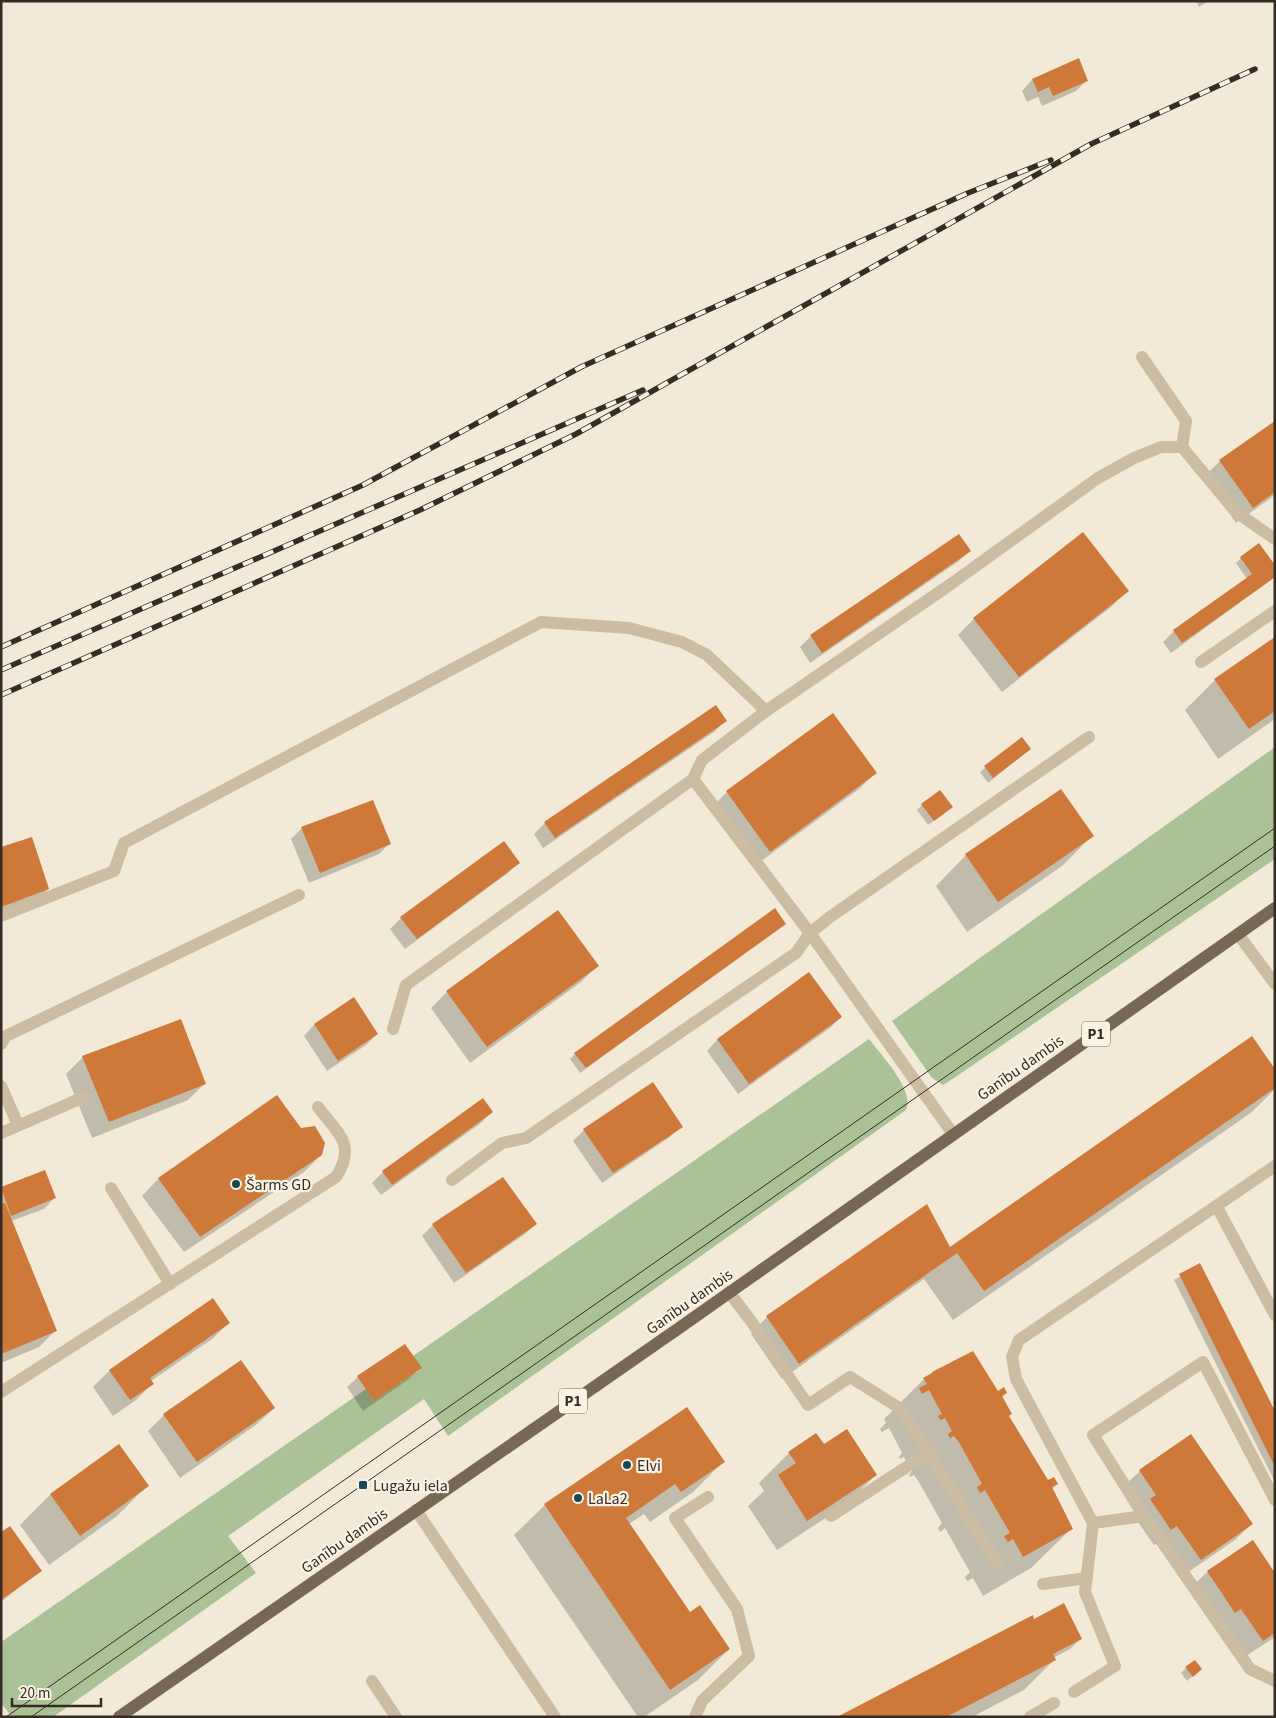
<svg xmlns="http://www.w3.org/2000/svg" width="1276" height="1718" font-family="'Source Sans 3',sans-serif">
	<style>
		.green { fill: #abc296 }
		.shadow { fill: #0003 }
		.building { fill: #ce7839 }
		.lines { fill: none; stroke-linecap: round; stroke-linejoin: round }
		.minor { stroke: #cbbca2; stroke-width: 12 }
		.major { stroke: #786755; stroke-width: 12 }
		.tram { stroke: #352d25; stroke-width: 1 }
		.rail-casing { stroke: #352d25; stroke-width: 5.5 }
		.rail { stroke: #faf3e3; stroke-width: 4; stroke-dasharray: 11; stroke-linecap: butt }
		.poi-dot { fill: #184958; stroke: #faf3e3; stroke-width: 2 }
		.labels { text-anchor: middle; stroke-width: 4.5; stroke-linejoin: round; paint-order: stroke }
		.shield { fill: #faf3e3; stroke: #70685e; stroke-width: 1 }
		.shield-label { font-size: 15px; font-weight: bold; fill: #352d25 }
		.street-label { font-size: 16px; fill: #352d25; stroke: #faf3e3 }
		.poi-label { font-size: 16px; fill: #352d25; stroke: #faf3e3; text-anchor: start }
	</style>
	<rect width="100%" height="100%" fill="#f2ead6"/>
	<g class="green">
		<path d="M1275 747V859L954 1078 943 1085 932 1078 892 1021Z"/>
		<path d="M869 1039C881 1055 915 1090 906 1110L448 1436 424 1399 228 1536 256 1573 53 1717H12L1 1703V1642L366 1389 374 1401 421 1369 413 1356Z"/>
	</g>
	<g class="shadow">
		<path d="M1196 1H1209L1199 7Z"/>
		<path d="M1032 80H1087L1076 91 1042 106 1038 97 1027 102 1022 91Z"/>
		<path d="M1275 422V495L1236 523 1204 477 1220 461Z"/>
		<path d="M959 535 970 551 959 561 810 663 800 647 811 636Z"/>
		<path d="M1241 558 1275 577 1171 653 1163 642 1174 631 1247 579 1236 563Z"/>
		<path d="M1127 591 1111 607 1002 692 958 635 974 619Z"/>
		<path d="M1275 639V719L1218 759 1185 710 1215 680Z"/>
		<path d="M716 707 725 721 714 732 543 848 534 834 545 823Z"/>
		<path d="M832 715 875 773 859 789 753 867 710 809 727 792Z"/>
		<path d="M1022 739 1030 749 988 783 980 772Z"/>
		<path d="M922 805 946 812 928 825 917 810Z"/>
		<path d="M302 828 390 843 379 854 309 883 291 839Z"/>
		<path d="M1092 836 1062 866 967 932 936 886 966 855Z"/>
		<path d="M1 849 48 889 32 905 1 917Z"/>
		<path d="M518 863 508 873 405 949 390 929 401 918Z"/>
		<path d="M780 928 580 1073 570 1059 575 1054Z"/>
		<path d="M597 966 581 982 470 1063 431 1008 447 992Z"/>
		<path d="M809 974 841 1017 830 1028 738 1094 707 1051 717 1040Z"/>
		<path d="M353 999 377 1034 366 1045 327 1071 304 1036 314 1025Z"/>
		<path d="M83 1057 204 1084 188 1100 92 1138 66 1074Z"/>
		<path d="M1275 1071V1089L1252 1112 953 1320 924 1279 782 1379 751 1334 767 1317 950 1249Z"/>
		<path d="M277 1097 321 1155 304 1172 184 1252 142 1196 158 1179Z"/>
		<path d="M492 1112 481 1123 381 1195 372 1183 383 1172Z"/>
		<path d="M681 1126 670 1137 602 1183 573 1141 584 1130Z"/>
		<path d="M44 1172 54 1198 44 1209 11 1221 55 1331 39 1347 1 1363V1189Z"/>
		<path d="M536 1224 525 1234 454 1283 422 1236 433 1225Z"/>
		<path d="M1200 1265 1275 1414V1482L1174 1280Z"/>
		<path d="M213 1300 229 1323 212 1339 151 1381 153 1383 136 1400 113 1416 93 1387 109 1371Z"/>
		<path d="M972 1352 998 1392 1006 1393 1001 1398 1008 1416 1048 1482 1057 1484 1052 1489 1071 1529 1031 1568 983 1596 973 1578 967 1581 965 1577 970 1572 945 1528 940 1532 938 1528 942 1523 920 1484 914 1475 910 1477 909 1475 912 1471 904 1457 900 1459 899 1457 902 1453 889 1428 882 1432 880 1429 886 1423 884 1419 924 1379 952 1362Z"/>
		<path d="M420 1368 409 1379 363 1411 347 1387 358 1377Z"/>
		<path d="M274 1408 257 1424 180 1478 148 1431 164 1415Z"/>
		<path d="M687 1409 723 1462 693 1492 650 1522 644 1514 629 1524 689 1614 729 1649 698 1680 644 1717H638L514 1535 545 1505Z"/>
		<path d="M119 1445 148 1485 117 1516 49 1565 20 1525 50 1495Z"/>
		<path d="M824 1446 876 1475 845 1505 777 1550 748 1506 764 1491 759 1483 789 1453Z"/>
		<path d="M1140 1471 1251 1524 1235 1540 1184 1575 1160 1541 1154 1545 1134 1516 1140 1511 1123 1487Z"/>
		<path d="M1 1533 40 1571 1 1602Z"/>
		<path d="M1253 1542 1275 1575V1637L1246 1656 1191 1588 1207 1572Z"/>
		<path d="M1034 1620 1080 1639 1070 1649 1053 1658 1054 1660 1024 1690 972 1717H840Z"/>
		<path d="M1186 1668 1195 1674 1187 1681 1181 1673Z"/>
	</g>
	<g class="building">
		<path d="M1079 58 1088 81 1053 96 1049 87 1038 92 1032 79Z"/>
		<path d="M1275 421V492L1253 508 1219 460Z"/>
		<path d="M1083 532 1129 591 1019 677 973 618Z"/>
		<path d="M959 534 971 551 822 653 810 635Z"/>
		<path d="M1259 543 1275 565V577L1182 643 1173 630 1252 574 1240 557Z"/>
		<path d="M1275 637V711L1249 729 1214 679Z"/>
		<path d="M716 705 727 721 555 838 544 822Z"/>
		<path d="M833 713 877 773 770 852 726 791Z"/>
		<path d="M1022 737 1031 749 993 778 984 766Z"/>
		<path d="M1061 789 1094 836 998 902 965 854Z"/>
		<path d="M940 790 953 807 934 821 921 804Z"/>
		<path d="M373 800 391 844 320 873 301 827Z"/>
		<path d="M32 837 49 889 1 907V847Z"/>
		<path d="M504 841 520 863 417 939 400 917Z"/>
		<path d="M775 908 786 924 586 1068 574 1053Z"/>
		<path d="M558 910 599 966 487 1047 446 991Z"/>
		<path d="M809 972 842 1017 749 1084 717 1039Z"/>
		<path d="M354 997 378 1034 338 1061 314 1024Z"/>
		<path d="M181 1019 206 1084 109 1122 82 1056Z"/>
		<path d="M1252 1036 1275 1069V1088L984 1291 957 1253 799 1364 766 1316 927 1204 950 1247Z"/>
		<path d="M653 1082 683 1127 613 1173 583 1129Z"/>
		<path d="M277 1095 301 1128 315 1126 325 1143 322 1155 200 1237 158 1178Z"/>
		<path d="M483 1098 493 1112 392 1185 382 1171Z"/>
		<path d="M45 1170 56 1198 11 1216 1 1187Z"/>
		<path d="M503 1177 537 1224 466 1273 432 1224Z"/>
		<path d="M5 1203 57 1331 1 1354V1204Z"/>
		<path d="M1200 1263 1275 1411V1467L1179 1274Z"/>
		<path d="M213 1298 230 1323 150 1378 154 1384 130 1400 109 1370Z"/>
		<path d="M405 1344 422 1368 374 1401 357 1376Z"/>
		<path d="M973 1351 998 1391 1004 1387 1007 1393 1002 1396 1012 1414 1009 1416 1048 1480 1054 1477 1058 1484 1052 1487 1073 1529 1023 1557 1013 1539 1008 1542 1004 1536 1010 1533 985 1490 980 1493 977 1487 982 1484 960 1444 954 1436 950 1438 948 1434 952 1431 945 1418 940 1420 938 1416 942 1414 929 1390 922 1394 919 1388 927 1384 923 1378 932 1373V1372Z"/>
		<path d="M241 1360 275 1408 197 1462 163 1414Z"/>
		<path d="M687 1407 725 1462 681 1492 675 1484 626 1518 690 1612 700 1605 730 1649 670 1690 544 1504Z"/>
		<path d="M847 1429 877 1475 807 1521 778 1475 796 1463 788 1452 816 1433 824 1444Z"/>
		<path d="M1191 1434 1253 1524 1201 1560 1177 1526 1171 1530 1150 1499 1156 1495 1139 1470Z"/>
		<path d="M119 1444 149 1486 80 1536 50 1494Z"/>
		<path d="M10 1526 42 1571 1 1600V1532Z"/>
		<path d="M1253 1540 1275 1573V1633L1263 1641 1241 1609 1235 1613 1207 1571Z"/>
		<path d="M1064 1603 1082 1639 1053 1654 1056 1660 946 1717H837L1033 1615 1034 1619Z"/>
		<path d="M1195 1660 1202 1669 1193 1677 1185 1667Z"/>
	</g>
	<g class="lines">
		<g class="minor">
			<path d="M1142 357 1186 421 1182 447 1236 512 1275 539"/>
			<path d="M1201 662 1275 611"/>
			<path d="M766 711 951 584 1098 478 1134 458 1161 447H1182"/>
			<path d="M1 916 114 871 124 843 541 622 629 628 682 642 707 655 766 711 702 760 693 779 810 933 953 1134"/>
			<path d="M1238 934 1275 984"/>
			<path d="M393 1029 406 985 693 779"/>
			<path d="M1 1044 6 1036 299 895"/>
			<path d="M1 1086 18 1125"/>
			<path d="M1 1133 82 1098"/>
			<path d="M452 1180 502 1143 526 1138 796 953 810 933 830 917 1089 737"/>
			<path d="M111 1188 170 1284"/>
			<path d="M1217 1207 1275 1315"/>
			<path d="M729 1292 751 1321 808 1405 850 1377 901 1409 997 1563"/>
			<path d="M1 1392 336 1177C357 1144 338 1134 318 1107"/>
			<path d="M1275 1500 1203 1362 1093 1435 1144 1516 1250 1669 1275 1681"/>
			<path d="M416 1510 555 1717"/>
			<path d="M831 1516 928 1453"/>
			<path d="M1093 1523 1144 1516"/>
			<path d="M1043 1584 1087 1578"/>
			<path d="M372 1681 396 1717"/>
			<path d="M1074 1692 1115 1666 1085 1592 1093 1523 1016 1379 1012 1357 1019 1340 1275 1166"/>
			<path d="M695 1717 702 1701 749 1656 737 1609 675 1518 708 1497"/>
			<path d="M1030 1717 1054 1703"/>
		</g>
		<path class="major" d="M119 1717 682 1326 1275 908"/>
		<g class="tram">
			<path d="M6 1717 1275 828"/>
			<path d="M31 1717 1275 846"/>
		</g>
		<g class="rail-casing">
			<g id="rail">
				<path d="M1 647 363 485 581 367 968 193 1051 160"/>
				<path d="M1 670 643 390"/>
				<path d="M1 695 420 510 576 434 1091 144 1255 69"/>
			</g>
		</g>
		<use href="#rail" class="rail"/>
	</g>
	<g class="poi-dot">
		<circle cx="236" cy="1184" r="5"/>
		<circle cx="627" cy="1465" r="5"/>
		<rect x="358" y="1480" width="10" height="10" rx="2.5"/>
		<circle cx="578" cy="1498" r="5"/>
	</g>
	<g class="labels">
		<g class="shield">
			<rect x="1082" y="1021.5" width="28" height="25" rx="4"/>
			<rect x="559" y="1388.5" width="28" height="25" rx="4"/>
		</g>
		<g class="shield-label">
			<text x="1096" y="1039">P1</text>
			<text x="573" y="1406">P1</text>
		</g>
		<g class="street-label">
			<text transform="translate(1020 1067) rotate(-35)" y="6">Ganību dambis</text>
			<text transform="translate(689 1301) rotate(-35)" y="6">Ganību dambis</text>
			<text transform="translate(344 1540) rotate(-35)" y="6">Ganību dambis</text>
		</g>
		<g class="poi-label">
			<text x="246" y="1190">Šarms GD</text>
			<text x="637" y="1471">Elvi</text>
			<text x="373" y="1491">Lugažu iela</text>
			<text x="588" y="1504">LaLa2</text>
		</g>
	</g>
	<rect width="1276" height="1718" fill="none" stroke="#352d25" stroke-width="5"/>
	<path d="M12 1698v8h89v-8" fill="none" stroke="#352d25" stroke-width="2.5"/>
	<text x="20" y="1698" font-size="15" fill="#352d25" stroke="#faf3e3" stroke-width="4" paint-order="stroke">20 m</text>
</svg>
